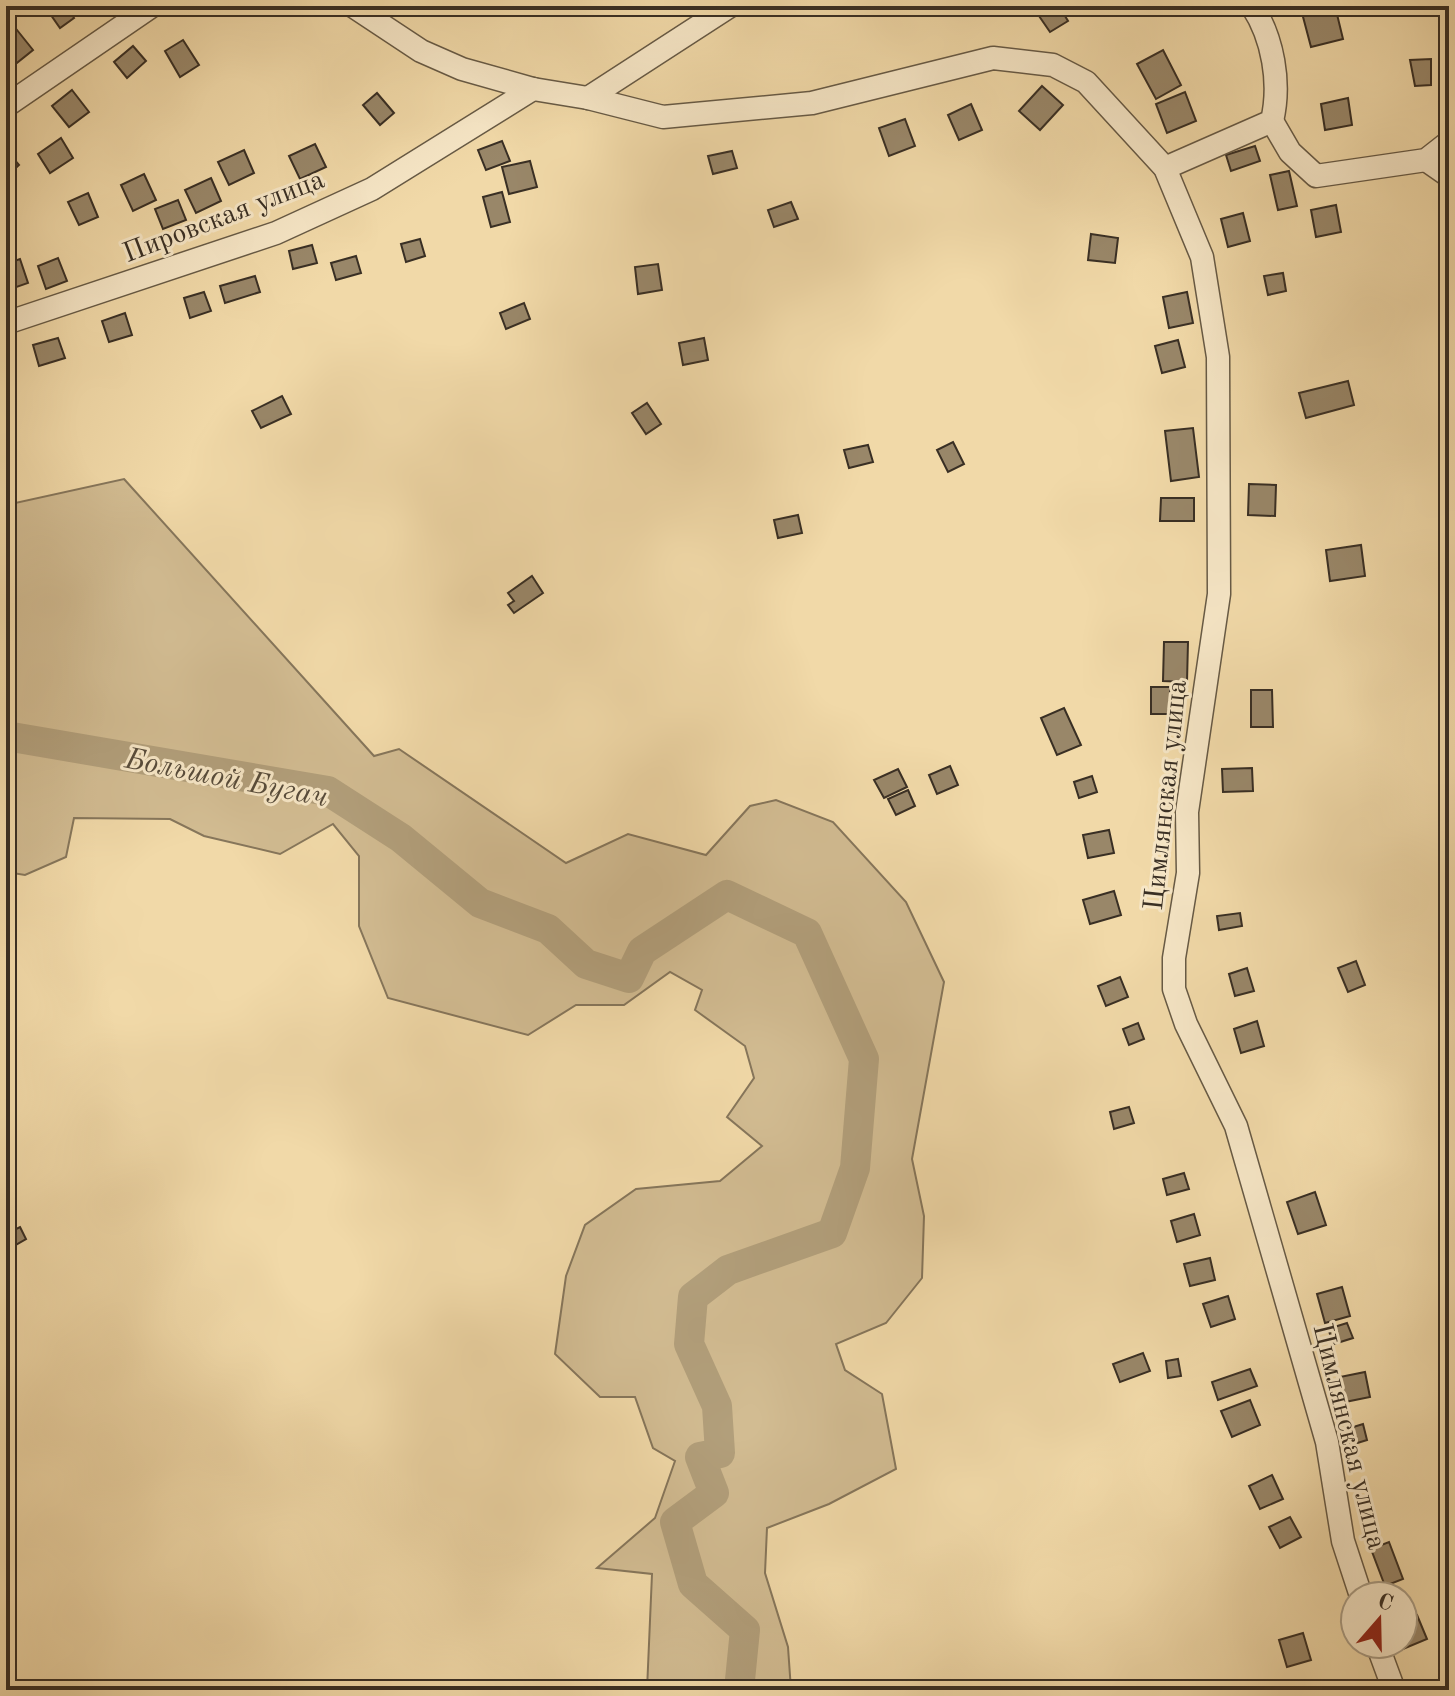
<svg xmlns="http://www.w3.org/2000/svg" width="1455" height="1696" font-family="'Old Standard TT',serif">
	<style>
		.green { fill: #d2bc92; stroke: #86765b; stroke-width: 2 }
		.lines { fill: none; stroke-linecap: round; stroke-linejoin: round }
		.river { stroke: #b29f7b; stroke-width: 30 }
		.building { fill: #998769; stroke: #392f24; stroke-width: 2 }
		.minor-casing { stroke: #675a45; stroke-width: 25 }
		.minor { stroke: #f6e6c6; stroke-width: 22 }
		.labels { text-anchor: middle; stroke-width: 6; stroke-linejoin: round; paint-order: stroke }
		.street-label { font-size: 28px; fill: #392f24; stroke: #f6e6c6 }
		.water-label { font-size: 30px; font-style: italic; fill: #574b3a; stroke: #f6e6c6 }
	</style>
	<rect width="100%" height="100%" fill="#f1d9a8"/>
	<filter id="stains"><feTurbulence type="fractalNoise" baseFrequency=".0025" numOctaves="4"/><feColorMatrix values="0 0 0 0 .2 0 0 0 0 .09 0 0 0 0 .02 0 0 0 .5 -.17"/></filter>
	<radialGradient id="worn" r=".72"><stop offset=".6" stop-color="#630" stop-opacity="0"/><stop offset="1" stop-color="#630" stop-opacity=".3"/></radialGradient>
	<path class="green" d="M124 479 374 756 399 749 566 863 628 834 706 855 750 806 776 800 833 822 906 902 944 982 912 1159 924 1216 922 1278 886 1323 836 1344 845 1370 882 1394 896 1469 829 1504 767 1528 765 1573 788 1647 791 1690H647L652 1574 597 1568 655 1518 675 1461 653 1448 635 1397H600L555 1354 566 1276 585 1225 636 1189 720 1181 762 1146 727 1117 754 1078 745 1046 695 1010 702 990 670 972 624 1005H576L528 1035 388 998 359 926V856L333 824 280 854 204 836 170 819 74 818 66 857 25 875 6 872V505Z"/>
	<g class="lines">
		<path class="river" d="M6 736 328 791 401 838 480 903 548 929 586 964 629 978 642 951 727 895 807 933 864 1059 855 1168 832 1233 728 1270 693 1297 689 1344 717 1406 720 1453 700 1457 714 1493 675 1522 693 1584 745 1630 739 1690"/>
	</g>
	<g class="building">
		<path d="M49 6H66L74 18 60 28 46 8Z"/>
		<path d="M1048 6H1059L1068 21 1050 32 1037 13Z"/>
		<path d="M1335 6 1343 39 1311 47 1302 13Z"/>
		<path d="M13 25 33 50 13 66 6 58V31Z"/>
		<path d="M183 40 199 65 180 77 165 51Z"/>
		<path d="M133 46 146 61 127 78 114 62Z"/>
		<path d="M1163 50 1181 85 1156 99 1137 64Z"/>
		<path d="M1431 59V85L1415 86 1410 60Z"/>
		<path d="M1042 86 1063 105 1040 130 1019 111Z"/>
		<path d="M72 90 89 112 69 127 52 106Z"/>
		<path d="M1185 92 1196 121 1167 133 1156 104Z"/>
		<path d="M377 93 394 113 380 125 363 105Z"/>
		<path d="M1348 98 1352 125 1325 130 1321 104Z"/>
		<path d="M971 104 982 130 959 140 948 115Z"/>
		<path d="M905 119 915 146 889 156 879 128Z"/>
		<path d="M61 138 73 158 50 173 38 154Z"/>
		<path d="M502 141 510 161 486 170 478 150Z"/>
		<path d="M315 144 326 167 300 179 289 156Z"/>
		<path d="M1255 146 1260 161 1231 171 1226 155Z"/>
		<path d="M6 150 19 165 7 176 6 175Z"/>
		<path d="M244 150 254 173 229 185 218 162Z"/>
		<path d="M732 151 737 168 713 174 708 156Z"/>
		<path d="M530 161 537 187 509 194 502 167Z"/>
		<path d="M1289 171 1297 206 1278 210 1270 175Z"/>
		<path d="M144 174 156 200 133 211 121 185Z"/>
		<path d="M211 178 221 201 196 213 185 190Z"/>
		<path d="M502 192 510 222 491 227 483 197Z"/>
		<path d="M88 193 98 217 79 225 68 202Z"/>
		<path d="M178 200 186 220 163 229 155 209Z"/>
		<path d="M791 202 798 219 774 227 768 210Z"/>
		<path d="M1336 205 1341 232 1316 237 1311 210Z"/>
		<path d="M1243 213 1250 241 1228 247 1221 219Z"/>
		<path d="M1091 234 1118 238 1115 263 1088 260Z"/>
		<path d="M420 239 425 256 406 262 401 244Z"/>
		<path d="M312 245 317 263 293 269 289 251Z"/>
		<path d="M356 256 361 273 336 280 331 263Z"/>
		<path d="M58 258 67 281 46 289 38 266Z"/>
		<path d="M20 259 28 283 8 290 6 264Z"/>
		<path d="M658 264 662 290 638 294 635 267Z"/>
		<path d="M1283 273 1286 291 1268 295 1264 276Z"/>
		<path d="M255 276 260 292 225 303 220 286Z"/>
		<path d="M204 292 211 311 190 318 184 298Z"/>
		<path d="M1187 292 1193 323 1169 328 1163 297Z"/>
		<path d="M524 303 530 319 506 329 500 313Z"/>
		<path d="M125 313 132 335 109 342 102 321Z"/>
		<path d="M58 338 65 358 39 366 33 345Z"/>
		<path d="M704 338 708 360 683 365 679 343Z"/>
		<path d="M1178 340 1185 367 1162 373 1155 346Z"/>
		<path d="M1348 381 1354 405 1306 418 1299 393Z"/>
		<path d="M282 396 291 414 261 428 252 411Z"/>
		<path d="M647 403 661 424 646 434 632 413Z"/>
		<path d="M1193 428 1199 477 1171 481 1165 431Z"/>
		<path d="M953 442 964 464 948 472 937 450Z"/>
		<path d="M868 445 873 462 849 468 844 450Z"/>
		<path d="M1249 484 1276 485 1275 516 1248 515Z"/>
		<path d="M1161 498H1194V521H1160Z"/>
		<path d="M798 515 802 533 778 538 774 520Z"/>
		<path d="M1361 545 1365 576 1330 581 1326 550Z"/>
		<path d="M532 576 543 593 514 613 508 605 514 601 508 593Z"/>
		<path d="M1164 642H1188L1187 682 1163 681Z"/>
		<rect x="1151" y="687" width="19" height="27"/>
		<path d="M1251 690H1272L1273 727H1251Z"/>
		<path d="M1064 708 1081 745 1057 755 1041 718Z"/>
		<path d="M950 766 958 785 937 794 929 775Z"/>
		<path d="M1252 768 1253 791 1223 792 1222 769Z"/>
		<path d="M898 769 907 787 884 798 874 780Z"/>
		<path d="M1092 776 1097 792 1079 798 1074 782Z"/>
		<path d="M908 790 915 806 896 815 888 799Z"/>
		<path d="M1109 830 1114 853 1088 858 1083 835Z"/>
		<path d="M1114 891 1121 915 1090 924 1083 900Z"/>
		<path d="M1240 913 1242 926 1219 930 1217 916Z"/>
		<path d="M1356 961 1365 985 1348 992 1338 968Z"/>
		<path d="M1247 968 1254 991 1235 996 1229 974Z"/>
		<path d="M1120 977 1128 997 1106 1006 1098 986Z"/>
		<path d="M1257 1021 1264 1046 1241 1053 1234 1029Z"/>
		<path d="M1138 1023 1144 1039 1129 1045 1123 1029Z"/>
		<path d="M1129 1107 1134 1123 1114 1129 1110 1112Z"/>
		<path d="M1184 1173 1189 1189 1167 1195 1163 1179Z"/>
		<path d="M1315 1192 1326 1225 1298 1234 1287 1202Z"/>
		<path d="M1194 1214 1200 1235 1177 1242 1171 1221Z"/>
		<path d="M20 1227 26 1239 12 1247 6 1234Z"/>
		<path d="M1210 1258 1215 1280 1190 1286 1184 1264Z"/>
		<path d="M1342 1287 1350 1316 1325 1323 1317 1294Z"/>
		<path d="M1228 1296 1235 1319 1211 1327 1203 1304Z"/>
		<path d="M1347 1323 1353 1338 1334 1344 1328 1329Z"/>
		<path d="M1143 1353 1150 1371 1120 1382 1113 1364Z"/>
		<path d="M1178 1359 1181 1376 1168 1378 1166 1361Z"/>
		<path d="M1250 1369 1257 1386 1218 1400 1212 1382Z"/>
		<path d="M1365 1372 1370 1397 1345 1402 1340 1377Z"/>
		<path d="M1250 1400 1260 1425 1232 1437 1221 1411Z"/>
		<path d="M1363 1424 1367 1440 1351 1445 1347 1429Z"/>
		<path d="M1272 1475 1283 1499 1260 1509 1249 1486Z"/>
		<path d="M1290 1517 1301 1537 1280 1548 1269 1527Z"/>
		<path d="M1389 1542 1403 1579 1385 1586 1371 1549Z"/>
		<path d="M1417 1615 1427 1639 1403 1649V1621Z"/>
		<path d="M1303 1633 1311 1660 1287 1667 1279 1640Z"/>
	</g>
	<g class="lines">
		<g class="minor-casing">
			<g id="minor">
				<path d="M353 6 421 51 462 69 533 89 588 98 663 117 812 103 993 58 1053 65 1086 82 1165 168 1202 257 1218 357 1219 594 1187 812 1188 873 1174 958V989L1186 1024 1236 1126 1327 1442 1343 1541 1361 1596"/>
				<path d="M588 98 730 6"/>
				<path d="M6 106 152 6"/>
				<path d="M1272 121 1290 152 1316 176 1426 160 1449 142"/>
				<path d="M1426 160 1449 176"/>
				<path d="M1165 168 1272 121C1281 83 1273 38 1252 6"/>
				<path d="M6 323 276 233 372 189 533 89"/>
				<path d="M1377 1644 1394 1690"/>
			</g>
		</g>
		<use href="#minor" class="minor"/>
	</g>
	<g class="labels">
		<g class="street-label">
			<text transform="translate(223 215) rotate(-21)" y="10">Пировская улица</text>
			<text transform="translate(1164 795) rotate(-84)" y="10">Цимлянская улица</text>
			<text transform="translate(1351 1436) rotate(76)" y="10">Цимлянская улица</text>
		</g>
		<g class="water-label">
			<text transform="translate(227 777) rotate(11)" y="10">Большой Бугач</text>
		</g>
	</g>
	<rect width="1455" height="1696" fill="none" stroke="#f1d9a8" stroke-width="32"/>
	<rect x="8" y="8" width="1439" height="1680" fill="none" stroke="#392f24" stroke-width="4"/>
	<rect x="16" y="16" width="1423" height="1664" fill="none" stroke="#392f24" stroke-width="2"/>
	<g transform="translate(1379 1620) rotate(20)"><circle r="38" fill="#f6e6c6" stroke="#aa9d85" stroke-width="2"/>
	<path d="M0-6L14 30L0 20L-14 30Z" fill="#8f2418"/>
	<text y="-12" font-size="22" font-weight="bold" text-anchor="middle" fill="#392f24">С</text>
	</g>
	<rect width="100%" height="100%" filter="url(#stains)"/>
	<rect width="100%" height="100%" fill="url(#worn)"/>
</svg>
